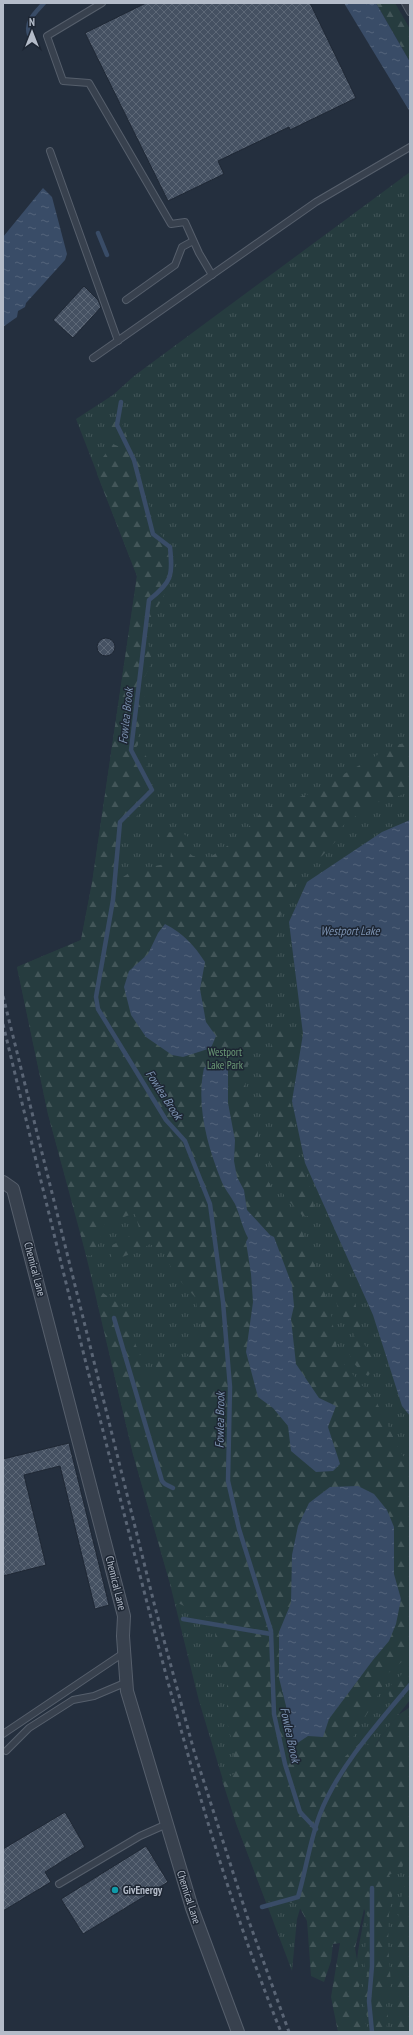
<svg xmlns="http://www.w3.org/2000/svg" width="413" height="2035" font-family="'PT Sans Narrow',sans-serif">
	<style>
		.grass { fill: url(#grass-tufts) }
		.forest { fill: url(#forest-firs) }
		.water { fill: url(#water-ripples) }
		.lines { fill: none; stroke-linecap: round; stroke-linejoin: round }
		.stream { stroke: #394c67; stroke-width: 4.5 }
		.building { fill: url(#building-cross-hatch); stroke: #1f2835 }
		.service-casing { stroke: #565f6c; stroke-width: 8 }
		.minor-casing { stroke: #565f6c; stroke-width: 14 }
		.service { stroke: #38414e; stroke-width: 6 }
		.minor { stroke: #38414e; stroke-width: 12 }
		.rail { stroke: #5a6575; stroke-width: 3; stroke-dasharray: 4 4; stroke-linecap: butt }
		.culture-dot { fill: #0f9aa8; stroke: #1d2633; stroke-width: 1.5 }
		.labels { text-anchor: middle; stroke-width: 3; stroke-linejoin: round; paint-order: stroke }
		.park-label { font-size: 11px; fill: #6b9a76; stroke: #1d2633 }
		.street-label { font-size: 11px; fill: #b4bcc9; stroke: #1d2633 }
		.poi-label { font-size: 11px; font-weight: bold; fill: #b4bcc9; stroke: #1d2633; text-anchor: start }
		.water-label { font-size: 12px; font-style: italic; fill: #7c92b1; stroke: #1d2633 }
	</style>
	<defs>
		<pattern id="grass-tufts" width="24" height="20" patternUnits="userSpaceOnUse"><rect width="24" height="20" fill="#263c3f"/><path d="M3 7l-1-3M5 7V3M7 7l1-3M15 17l-1-3M17 17v-4M19 17l1-3" fill="none" stroke="#435659"/></pattern>
		<pattern id="forest-firs" width="22" height="20" patternUnits="userSpaceOnUse"><rect width="22" height="20" fill="#263c3f"/><path d="M5 1l3.5 6h-7zM16 11l3.5 6h-7z" fill="#435659"/></pattern>
		<pattern id="water-ripples" width="26" height="14" patternUnits="userSpaceOnUse"><rect width="26" height="14" fill="#394c67"/><path d="M2 4q2-2 4 0t4 0M15 11q2-2 4 0t4 0" fill="none" stroke="#53647b"/></pattern>
		<pattern id="building-cross-hatch" width="8" height="8" patternUnits="userSpaceOnUse"><rect width="8" height="8" fill="#455162"/><path d="M0 0l8 8M0 8l8-8" fill="none" stroke="#5d6877"/></pattern>
	</defs>
	<rect width="100%" height="100%" fill="#242f3e"/>
	<g class="grass">
		<path d="M410 172V1700L367 1755 306 1889 297 1919 292 1971 236 1823 199 1701 169 1580 133 1454 81 1234 48 1114 17 967 81 940 92 883 137 576 76 419 113 395 134 376Z"/>
		<path d="M410 1803V2032H352L351 2016 358 1951 367 1902Z"/>
	</g>
	<g class="forest">
		<path d="M376 3H395L410 29V62Z"/>
		<path d="M115 421 122 423 135 458 144 466 137 475 154 516 152 525C160 533 168 541 173 552 181 572 157 610 145 625L152 662 145 676 144 710 138 730V745L132 752 142 750 149 761 142 777 149 788 147 803 124 832 119 845 115 859 116 868 114 883 132 871 145 872 155 866 170 863 171 851 164 845 158 833C171 832 182 830 192 840L186 851 193 856 207 859 238 839 265 808 309 794 395 745 410 742V791L399 796 386 798 365 809 340 828 336 841 322 856 301 866 294 884V890L280 916 277 961 280 991 268 993 262 997V1034L245 1072V1086L247 1101 258 1128 257 1152 260 1165 279 1202 299 1223 330 1308 337 1348 343 1363 377 1403 401 1453 410 1464V1655L386 1675 381 1690 338 1763 359 1744 375 1745 397 1716 410 1707V1834L405 1841 407 1853 402 1868 389 1875 394 1885 389 1914 388 1944 391 1985 385 1999 388 2015 386 2032H371L364 2005 363 1985 367 1975 364 1962 368 1917 364 1909 355 1948 360 1978 358 1996 360 2010 367 2027V2032H338L331 1997 340 1943 333 1944 331 1961 324 1982 311 1976 307 1921 297 1903 266 1902 236 1823 222 1780 234 1774V1750L227 1722V1678L219 1662 215 1634 222 1619 205 1616 178 1603 169 1580 133 1454 97 1301 103 1293 122 1306 131 1315 133 1338 143 1363V1385L155 1380 156 1359 180 1361 188 1356 201 1326 195 1297 173 1273 166 1255 150 1244 136 1252 111 1261 112 1245 127 1238 139 1228 135 1213 105 1224 98 1242V1252L90 1256 86 1255 48 1114 17 967 81 940 92 883 137 576 97 474 100 461 113 444 122 448 120 441 108 437V431Z"/>
		<path d="M278 1015 284 1022 286 1032 299 1041 297 1059 289 1096 298 1150 312 1193 314 1208 312 1216H303L285 1197 266 1155 264 1142H275V1133L272 1122 265 1114 262 1106 257 1082 265 1065 275 1034 274 1018Z"/>
		<path d="M333 1272 348 1287 355 1302 364 1344 372 1355 374 1368 368 1376C359 1370 348 1360 349 1348 349 1344 353 1339 355 1336L338 1308 329 1279Z"/>
		<path d="M410 1666V1686L403 1694 391 1701 387 1689Z"/>
		<path d="M410 1870V2032H397C395 2016 397 2001 397 1986 396 1945 394 1909 410 1870Z"/>
	</g>
	<g class="water">
		<path d="M344 3H376L410 62V112Z"/>
		<path d="M43 188 52 197 67 254 65 260 26 303 25 307 18 311 17 317 3 327V237Z"/>
		<path d="M410 820V1416L402 1406 373 1315 305 1163 292 1101 303 1034 289 922 307 882 382 832Z"/>
		<path d="M165 924C184 934 194 945 205 962L200 989 206 1022 216 1036 211 1048 183 1057 172 1055 146 1037 131 1015 124 987 129 971 148 954 158 933Z"/>
		<path d="M212 1062H221L228 1070V1103L235 1140 234 1161 237 1177 244 1190 247 1210 270 1235 274 1237 292 1285 294 1306 291 1319 296 1364 319 1398 336 1406 328 1427 340 1464 333 1471 316 1472 291 1451 288 1426 273 1408 258 1397 246 1352 253 1302 251 1274 246 1242 248 1238C242 1227 240 1215 235 1204 230 1195 224 1188 221 1180 207 1145 196 1105 204 1068Z"/>
		<path d="M358 1486 374 1494 387 1510 394 1527V1574L401 1599 396 1624 389 1641 373 1660 329 1719 323 1737 308 1736 293 1746 289 1734 286 1706 279 1678V1632L291 1603 292 1555 298 1526 309 1503 330 1487Z"/>
	</g>
	<g class="lines">
		<g class="stream">
			<path d="M29 34C25 21 36 12 44 3"/>
			<path d="M98 233 107 255"/>
			<path d="M121 402 117 425 134 460 153 534 170 547C173 576 172 582 149 600L131 750 152 790 120 822 113 900 96 997 98 1009 166 1120 185 1141 210 1204 223 1302 230 1387 228 1481 239 1529 271 1631 274 1714 285 1764 300 1812 316 1829"/>
			<path d="M114 1318 162 1481 165 1484 173 1488"/>
			<path d="M183 1619 271 1634"/>
			<path d="M262 1907 298 1897C306 1870 310 1840 320 1814 337 1769 379 1722 410 1685"/>
			<path d="M372 2032 369 2001 372 1966V1888"/>
		</g>
	</g>
	<g class="building">
		<path d="M146 3H310L356 98 290 130 289 127 218 161 224 174 168 201 85 33Z"/>
		<path d="M84 286 98 300 101 307 73 338 53 320Z"/>
		<circle cx="106" cy="647" r="9"/>
		<path d="M69 1443 109 1605 95 1609 60 1466 24 1475 46 1565 3 1576V1459Z"/>
		<path d="M65 1812 85 1847 45 1872 51 1882 3 1911V1849Z"/>
		<path d="M146 1846 168 1882 83 1934 61 1899Z"/>
	</g>
	<g class="lines">
		<g class="service-casing">
			<g id="service">
				<path d="M102 3 47 36 63 81 89 83 171 224 185 222 199 253 212 275"/>
				<path d="M405 3 410 12"/>
				<path d="M50 151 118 341"/>
				<path d="M126 300 175 265 182 247 193 241"/>
				<path d="M93 358 316 202 410 147"/>
				<path d="M3 1734 125 1652"/>
				<path d="M6 1751 29 1728 73 1700 94 1696 127 1682"/>
				<path d="M59 1884 140 1836 167 1824"/>
			</g>
		</g>
		<g class="minor-casing">
			<path id="minor" d="M3 1182 13 1189 124 1616 123 1636 127 1691 192 1908 238 2032"/>
		</g>
		<use href="#service" class="service"/>
		<use href="#minor" class="minor"/>
		<g class="rail">
			<path d="M3 996 155 1607 194 1751 247 1916 289 2032"/>
			<path d="M3 1024C46 1203 90 1382 136 1560 177 1719 219 1879 281 2032"/>
		</g>
	</g>
	<circle class="culture-dot" cx="115" cy="1890" r="4"/>
	<g class="labels">
		<g class="park-label">
			<text x="225" y="1056">Westport<tspan x="225" dy="13">Lake Park</tspan></text>
		</g>
		<g class="street-label">
			<text transform="translate(35 1269) rotate(75)" y="4">Chemical Lane</text>
			<text transform="translate(116 1583) rotate(76)" y="4">Chemical Lane</text>
			<text transform="translate(189 1897) rotate(72)" y="4">Chemical Lane</text>
		</g>
		<g class="poi-label">
			<text x="123" y="1894">GivEnergy</text>
		</g>
		<g class="water-label">
			<text transform="translate(126 716) rotate(-84)" y="4">Fowlea Brook</text>
			<text x="350" y="935">Westport Lake</text>
			<text transform="translate(164 1095) rotate(57)" y="4">Fowlea Brook</text>
			<text transform="translate(220 1420) rotate(-89)" y="4">Fowlea Brook</text>
			<text transform="translate(290 1735) rotate(78)" y="4">Fowlea Brook</text>
		</g>
	</g>
	<rect width="413" height="2035" fill="none" stroke="#b4bcc9" stroke-width="8"/>
	<g transform="translate(32 32)" stroke="#1d2633" stroke-width="3" paint-order="stroke">
	<path d="M0-3L7 15L0 10L-7 15Z" fill="#b4bcc9"/>
	<text y="-6" font-size="11" font-weight="bold" text-anchor="middle" fill="#b4bcc9">N</text>
	</g>
</svg>
